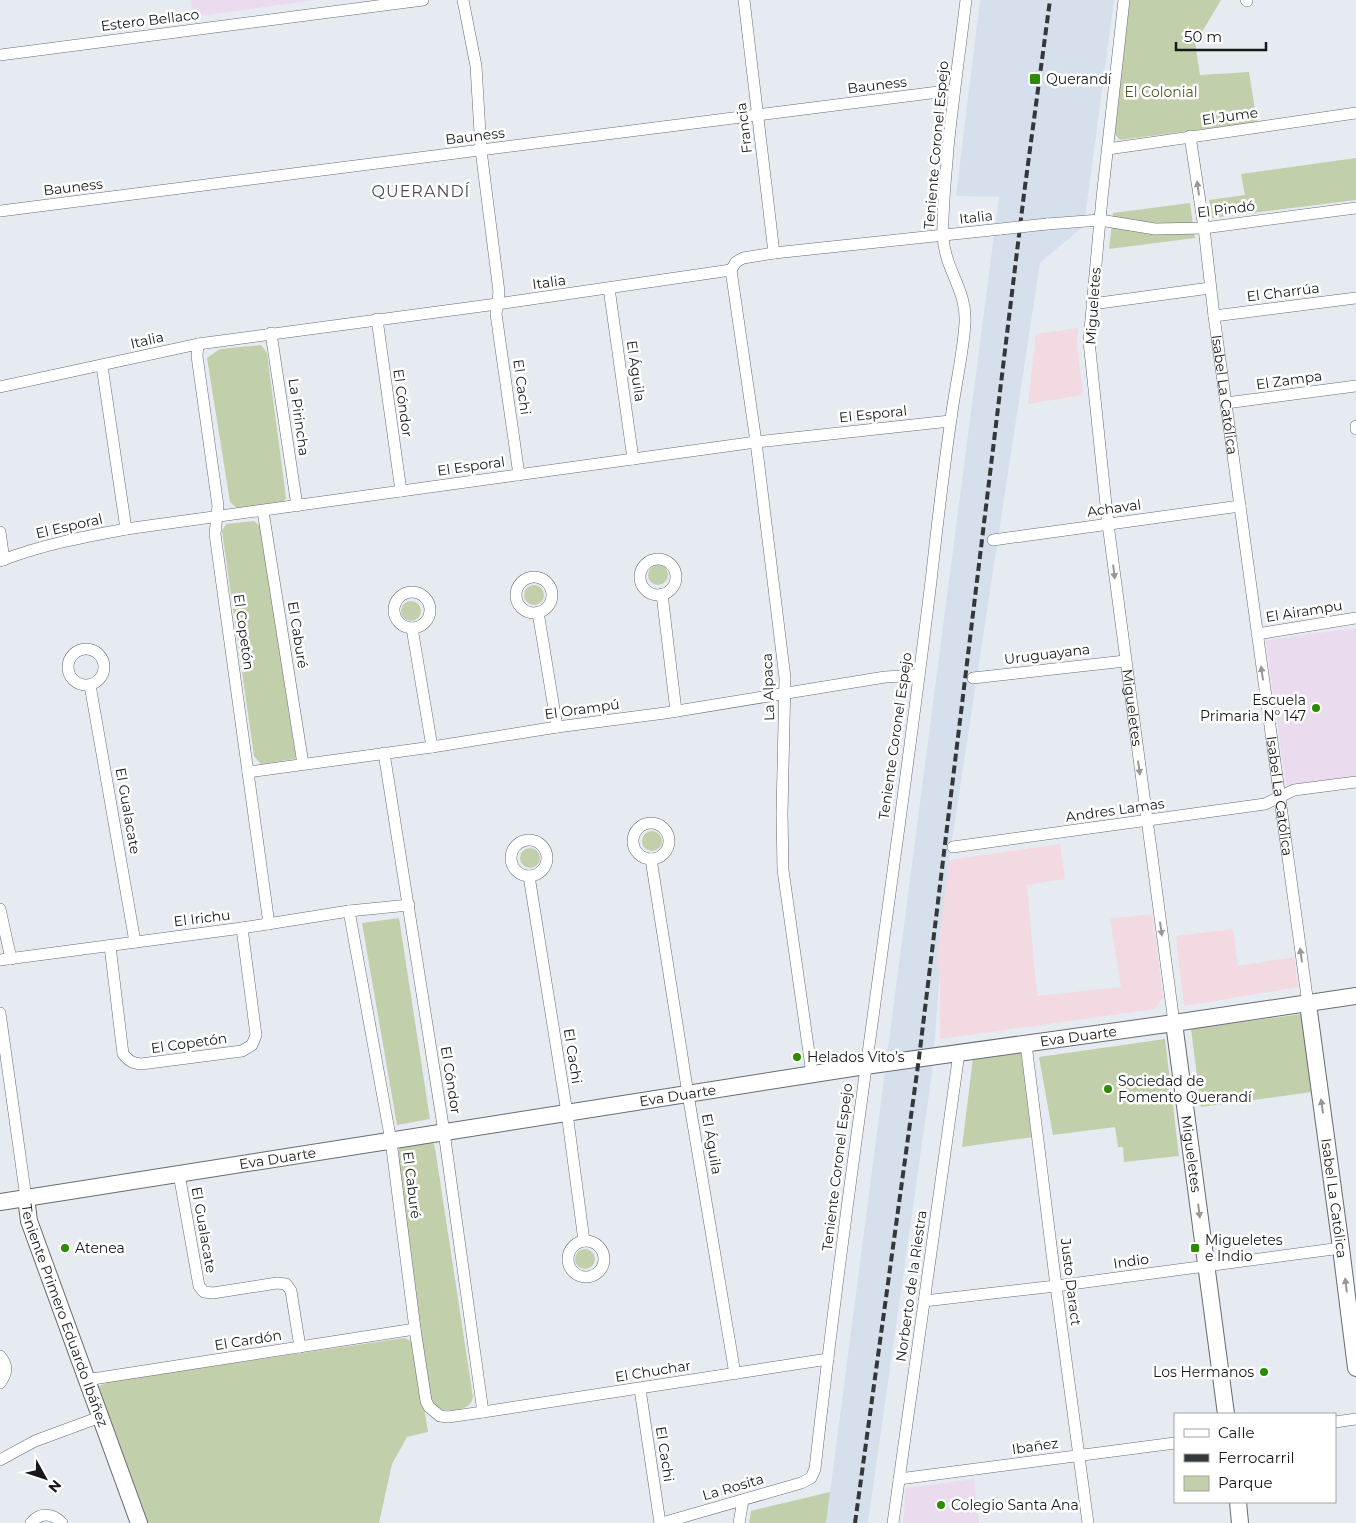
<svg xmlns="http://www.w3.org/2000/svg" width="1356" height="1523" font-family="Montserrat,sans-serif">
	<style>
		.built { fill: #d6e0ed }
		.industrial { fill: #f2d9e2 }
		.education { fill: #eadbee }
		.green { fill: #c1cfab }
		.lines { fill: none; stroke-linecap: round; stroke-linejoin: round }
		.street-casing { stroke: #676c72; stroke-width: 12 }
		.secondary-casing { stroke: #676c72; stroke-width: 18 }
		.street { stroke: #fff; stroke-width: 11 }
		.secondary { stroke: #fff; stroke-width: 16 }
		.rail { stroke: #35383b; stroke-width: 4; stroke-dasharray: 8 4; stroke-linecap: butt }
		.street-bridge-casing { stroke: #676c72; stroke-width: 12; stroke-linecap: butt }
		.street-bridge { stroke: #fff; stroke-width: 11 }
		.oneway { fill: #969798 }
		.poi-dot { fill: #2c8c00; stroke: #fff; stroke-width: 2 }
		.labels { text-anchor: middle; stroke-width: 5; stroke-linejoin: round; paint-order: stroke }
		.street-label { font-size: 14px; fill: #16181a; stroke: #fff }
		.poi-label { font-size: 14px; fill: #16181a; stroke: #fff; text-anchor: start }
		.park-label { font-size: 14px; fill: #4c5e27; stroke: #fff }
		.quarter-label { font-size: 16px; letter-spacing: 1px; fill: #494e53; stroke: #fff }
	</style>
	<rect width="100%" height="100%" fill="#e6ebf2"/>
	<path class="built" d="M980 0H1114L1084 226 1040 263 949 860 932 1073 868 1523H826L999 197 956 196Z"/>
	<g class="industrial">
		<path d="M1078 328 1077 345 1083 395 1028 404 1036 334Z"/>
		<path d="M1060 844 1065 879 1027 885 1037 996 1121 987 1110 919 1152 914 1163 997 1155 1009 940 1039V978L937 958 949 860Z"/>
		<path d="M1233 929 1238 966 1294 957 1298 987 1184 1006 1176 936Z"/>
	</g>
	<g class="education">
		<path d="M191 0H315L193 17Z"/>
		<path d="M1356 628V777L1286 785 1266 640Z"/>
		<path d="M974 1479 979 1523H903L906 1488Z"/>
	</g>
	<g class="green">
		<path d="M1130 0H1221L1202 32 1194 36 1200 75 1249 72 1257 122 1120 140 1113 132Z"/>
		<path d="M1356 158V200L1212 218 1209 200 1245 195 1241 174Z"/>
		<path d="M1190 203 1195 238 1109 249 1113 213Z"/>
		<path d="M261 345 267 353 286 498 283 503 239 510 230 502 207 358 220 349Z"/>
		<path d="M254 521 260 526 296 757 295 759 261 764 254 756 222 531 226 524Z"/>
		<circle cx="658" cy="575" r="10"/>
		<circle cx="534" cy="595" r="10"/>
		<circle cx="411" cy="611" r="10"/>
		<circle cx="652" cy="841" r="10"/>
		<circle cx="530" cy="858" r="10"/>
		<path d="M399 918 430 1119 397 1125 362 923Z"/>
		<path d="M1302 1014 1312 1092 1201 1107 1191 1029Z"/>
		<path d="M1165 1039 1179 1156 1124 1162 1123 1147H1118L1115 1127 1053 1135 1039 1057Z"/>
		<path d="M1021 1051 1033 1137 962 1147 973 1058Z"/>
		<path d="M429 1142 434 1144 435 1148 473 1397C471 1412 448 1412 436 1408L431 1399 394 1160C399 1141 412 1144 429 1142Z"/>
		<circle cx="585" cy="1259" r="10"/>
		<path d="M404 1338 411 1341 414 1346 428 1432 407 1437 392 1464 379 1523H146L98 1391 99 1386 112 1381Z"/>
		<path d="M830 1492 826 1523H749L751 1511Z"/>
	</g>
	<g class="lines">
		<g class="street-casing">
			<g id="street">
				<path d="M463 0 476 66 481 150 499 292 496 314 519 475"/>
				<path d="M744 0 774 253"/>
				<path id="s1" d="M1124 0 1102 198 1089 341 1108 524 1174 1023"/>
				<path d="M1246 0 1247 1"/>
				<path d="M0 55 423 0"/>
				<path id="s2" d="M1190 136 1204 228 1214 316 1308 1004"/>
				<path d="M1108 149 1356 113"/>
				<path d="M0 211 954 90"/>
				<path d="M1047 224 1100 220 1155 229 1204 228 1356 208"/>
				<path d="M731 270 756 442 785 678 782 814 783 870 812 1074"/>
				<path d="M731 270 736 262 743 258 774 253 1001 229"/>
				<path d="M609 288 633 459"/>
				<path d="M1092 304 1210 288"/>
				<path d="M1214 316 1356 298"/>
				<path d="M377 319 401 491"/>
				<path d="M271 333 297 506"/>
				<path d="M198 344 197 356 218 506 215 534 269 924"/>
				<path d="M102 366 126 529"/>
				<path d="M0 387 198 344 497 304 731 270"/>
				<path d="M1226 403 1356 386"/>
				<path d="M1356 426V429"/>
				<path d="M263 511 303 764"/>
				<path d="M0 532 4 560"/>
				<path d="M993 540 1240 506"/>
				<circle cx="658" cy="577" r="18"/>
				<path d="M0 561C41 545 83 537 126 529L756 442 950 421"/>
				<circle cx="534" cy="595" r="18"/>
				<circle cx="412" cy="610" r="18"/>
				<path d="M662 594 676 711"/>
				<path d="M538 612 557 727"/>
				<path d="M412 628 432 747"/>
				<path d="M1257 634 1356 618"/>
				<circle cx="86" cy="667" r="18"/>
				<path d="M973 678 1125 661"/>
				<path d="M90 685 135 942"/>
				<path d="M384 753 444 1132 483 1412"/>
				<path d="M248 772 432 747 557 727 665 713 885 677 919 675"/>
				<circle cx="651" cy="841" r="18"/>
				<circle cx="529" cy="858" r="18"/>
				<path d="M953 847 1265 804 1294 790 1356 782"/>
				<path d="M651 859 688 1094 735 1374"/>
				<path d="M529 876 567 1113 584 1241"/>
				<path d="M0 909 11 959"/>
				<path d="M349 911 391 1141 415 1329 426 1401 429 1407 440 1416 448 1417 483 1412 828 1359"/>
				<path d="M110 946 123 1054C129 1061 132 1063 141 1064L242 1051 252 1045 256 1035 242 928"/>
				<path d="M0 960 242 928 349 911 409 905"/>
				<path d="M0 1013 26 1198"/>
				<path d="M1026 1044 1056 1286 1088 1523"/>
				<path d="M179 1174 199 1286 204 1292 213 1293 277 1283 286 1284 291 1291 300 1347"/>
				<circle cx="586" cy="1259" r="18"/>
				<path d="M924 1301 1056 1286 1341 1248"/>
				<path d="M0 1356C8 1365 7 1374 0 1383"/>
				<path d="M86 1380 415 1329"/>
				<path d="M640 1389 660 1523"/>
				<path d="M1335 1422 1356 1419"/>
				<path d="M0 1460 35 1441 100 1417"/>
				<path d="M899 1479 1175 1443"/>
				<path d="M31 1523C40 1512 53 1513 62 1523"/>
				<path d="M662 1523 801 1483 811 1478 815 1469C848 1172 895 878 931 581 937 527 943 473 951 419 955 387 963 355 965 323 967 290 945 270 943 237 942 208 946 177 948 148 953 99 960 49 966 0"/>
				<path d="M739 1523 743 1500"/>
				<path d="M893 1523 959 1053"/>
			</g>
		</g>
		<g class="secondary-casing">
			<g id="secondary">
				<path id="s3" d="M1308 1004 1341 1248 1356 1368"/>
				<path id="s4" d="M1174 1023 1226 1414"/>
				<path id="s5" d="M26 1198 29 1221 139 1523"/>
				<path id="s6" d="M0 1202 865 1066 1174 1023 1356 996"/>
				<path d="M1238 1502 1240 1523"/>
			</g>
		</g>
		<use href="#street" class="street"/>
		<use href="#secondary" class="secondary"/>
		<path class="rail" d="M855 1523 919 1058 1024 194 1050 0"/>
		<g class="street-bridge-casing">
			<path id="street-bridge" d="M1001 229 1047 224"/>
		</g>
		<use href="#street-bridge" class="street-bridge"/>
	</g>
	<defs><path id="oneway-solid" d="M-6-.8H1V-3.2L6.5 0L1 3.2V.8H-6Z" transform="scale(1.25)"/></defs>
	<g class="oneway">
		<use href="#oneway-solid" transform="translate(1198 188) rotate(-98)"/>
		<use href="#oneway-solid" transform="translate(1114 572) rotate(83)"/>
		<use href="#oneway-solid" transform="translate(1262 673) rotate(-98)"/>
		<use href="#oneway-solid" transform="translate(1139 768) rotate(82)"/>
		<use href="#oneway-solid" transform="translate(1161 929) rotate(82)"/>
		<use href="#oneway-solid" transform="translate(1301 955) rotate(-98)"/>
		<use href="#oneway-solid" transform="translate(1322 1106) rotate(-98)"/>
		<use href="#oneway-solid" transform="translate(1199 1211) rotate(83)"/>
		<use href="#oneway-solid" transform="translate(1346 1285) rotate(-97)"/>
	</g>
	<g class="poi-dot">
		<rect x="1029" y="73" width="12" height="12" rx="2.5"/>
		<circle cx="1316" cy="708" r="5"/>
		<circle cx="797" cy="1057" r="5"/>
		<circle cx="1108" cy="1089" r="5"/>
		<circle cx="65" cy="1248" r="5"/>
		<rect x="1190" y="1243" width="10" height="10" rx="2.5"/>
		<circle cx="1264" cy="1372" r="5"/>
		<circle cx="941" cy="1505" r="5"/>
	</g>
	<g class="labels">
		<g class="street-label">
			<text transform="translate(150 20) rotate(-7)" y="5">Estero Bellaco</text>
			<text transform="translate(877 85) rotate(-7)" y="5">Bauness</text>
			<text transform="translate(1230 116) rotate(-8)" y="5">El Jume</text>
			<text transform="translate(744 128) rotate(-97)" y="5">Francia</text>
			<text transform="translate(475 136) rotate(-7)" y="5">Bauness</text>
			<text transform="translate(936 145) rotate(-85)" y="5">Teniente Coronel Espejo</text>
			<text transform="translate(73 187) rotate(-7)" y="5">Bauness</text>
			<text transform="translate(1226 209) rotate(-7)" y="5">El Pindó</text>
			<text transform="translate(976 217) rotate(-6)" y="5">Italia</text>
			<text transform="translate(549 282) rotate(-8)" y="5">Italia</text>
			<text transform="translate(1283 292) rotate(-7)" y="5">El Charrúa</text>
			<text transform="translate(1093 306) rotate(-86)" y="5">Migueletes</text>
			<text transform="translate(147 340) rotate(-13)" y="5">Italia</text>
			<text transform="translate(636 371) rotate(82)" y="5">El Águila</text>
			<text transform="translate(1289 380) rotate(-8)" y="5">El Zampa</text>
			<text transform="translate(522 387) rotate(82)" y="5">El Cachi</text>
			<text dy="5" stroke="none"><textPath href="#s2" startOffset="261">Isabel La Católica</textPath></text>
			<text transform="translate(403 403) rotate(82)" y="5">El Cóndor</text>
			<text transform="translate(873 414) rotate(-6)" y="5">El Esporal</text>
			<text transform="translate(299 417) rotate(82)" y="5">La Pirincha</text>
			<text transform="translate(471 466) rotate(-8)" y="5">El Esporal</text>
			<text transform="translate(1114 508) rotate(-8)" y="5">Achaval</text>
			<text transform="translate(69 526) rotate(-13)" y="5">El Esporal</text>
			<text transform="translate(1304 611) rotate(-9)" y="5">El Airampu</text>
			<text transform="translate(244 632) rotate(82)" y="5">El Copetón</text>
			<text transform="translate(298 635) rotate(81)" y="5">El Caburé</text>
			<text transform="translate(1047 654) rotate(-7)" y="5">Uruguayana</text>
			<text transform="translate(768 687) rotate(-92)" y="5">La Alpaca</text>
			<text dy="5" stroke="none"><textPath href="#s1" startOffset="712">Migueletes</textPath></text>
			<text transform="translate(582 709) rotate(-8)" y="5">El Orampú</text>
			<text transform="translate(895 736) rotate(-82)" y="5">Teniente Coronel Espejo</text>
			<text dy="5" stroke="none"><textPath href="#s2" startOffset="666">Isabel La Católica</textPath></text>
			<text transform="translate(1115 810) rotate(-8)" y="5">Andres Lamas</text>
			<text transform="translate(128 811) rotate(80)" y="5">El Gualacate</text>
			<text transform="translate(202 918) rotate(-7)" y="5">El Irichu</text>
			<text dy="5" stroke="none"><textPath href="#s6" startOffset="1091">Eva Duarte</textPath></text>
			<text transform="translate(189 1043) rotate(-8)" y="5">El Copetón</text>
			<text transform="translate(573 1056) rotate(81)" y="5">El Cachi</text>
			<text transform="translate(451 1080) rotate(81)" y="5">El Cóndor</text>
			<text dy="5" stroke="none"><textPath href="#s6" startOffset="686">Eva Duarte</textPath></text>
			<text transform="translate(712 1144) rotate(80)" y="5">El Águila</text>
			<text dy="5" stroke="none"><textPath href="#s4" startOffset="132">Migueletes</textPath></text>
			<text dy="5" stroke="none"><textPath href="#s6" startOffset="281">Eva Duarte</textPath></text>
			<text transform="translate(837 1167) rotate(-83)" y="5">Teniente Coronel Espejo</text>
			<text transform="translate(412 1185) rotate(83)" y="5">El Caburé</text>
			<text dy="5" stroke="none"><textPath href="#s3" startOffset="196">Isabel La Católica</textPath></text>
			<text transform="translate(204 1230) rotate(80)" y="5">El Gualacate</text>
			<text transform="translate(1131 1261) rotate(-8)" y="5">Indio</text>
			<text transform="translate(1071 1282) rotate(83)" y="5">Justo Daract</text>
			<text transform="translate(911 1286) rotate(-82)" y="5">Norberto de la Riestra</text>
			<text dy="5" stroke="none"><textPath href="#s5" startOffset="124">Teniente Primero Eduardo Ibáñez</textPath></text>
			<text transform="translate(248 1340) rotate(-9)" y="5">El Cardón</text>
			<text transform="translate(653 1371) rotate(-9)" y="5">El Chuchar</text>
			<text transform="translate(1035 1446) rotate(-8)" y="5">Ibañez</text>
			<text transform="translate(665 1454) rotate(81)" y="5">El Cachi</text>
			<text transform="translate(733 1487) rotate(-16)" y="5">La Rosita</text>
		</g>
		<g class="poi-label">
			<text x="1046" y="84">Querandí</text>
			<text x="1306" y="705" text-anchor="end">Escuela<tspan x="1306" dy="16">Primaria N° 147</tspan></text>
			<text x="807" y="1062">Helados Vito’s</text>
			<text x="1118" y="1086">Sociedad de<tspan x="1118" dy="16">Fomento Querandí</tspan></text>
			<text x="1205" y="1245">Migueletes<tspan x="1205" dy="16">e Indio</tspan></text>
			<text x="75" y="1253">Atenea</text>
			<text x="1254" y="1377" text-anchor="end">Los Hermanos</text>
			<text x="951" y="1510">Colegio Santa Ana</text>
		</g>
		<g class="park-label">
			<text x="1161" y="97">El Colonial</text>
		</g>
		<g class="quarter-label">
			<text x="421" y="197">QUERANDÍ</text>
		</g>
	</g>
	<rect x="1174" y="1413" width="162" height="90" fill="#ffffff" stroke="#a2a3a3"/>
	<rect x="1184" y="1429" width="25" height="8" fill="#ffffff" stroke="#a2a3a3"/>
	<text x="1218" y="1438" font-size="15" fill="#16181a">Calle</text>
	<rect x="1184" y="1454" width="25" height="8" fill="#35383b" stroke="#a2a3a3"/>
	<text x="1218" y="1463" font-size="15" fill="#16181a">Ferrocarril</text>
	<rect x="1184" y="1476" width="25" height="15" fill="#c1cfab" stroke="#a2a3a3"/>
	<text x="1218" y="1488" font-size="15" fill="#16181a">Parque</text>
	<g transform="translate(45 1478) rotate(130)" stroke="#ffffff" stroke-width="4" paint-order="stroke">
	<path d="M0-4L9 19L0 12L-9 19Z" fill="#16181a"/>
	<text y="-8" font-size="14" font-weight="bold" text-anchor="middle" fill="#16181a">N</text>
	</g>
	<path d="M1176 42v8h90v-8" fill="none" stroke="#16181a" stroke-width="2.5"/>
	<text x="1184" y="42" font-size="15" fill="#16181a" stroke="#ffffff" stroke-width="4" paint-order="stroke">50 m</text>
</svg>
